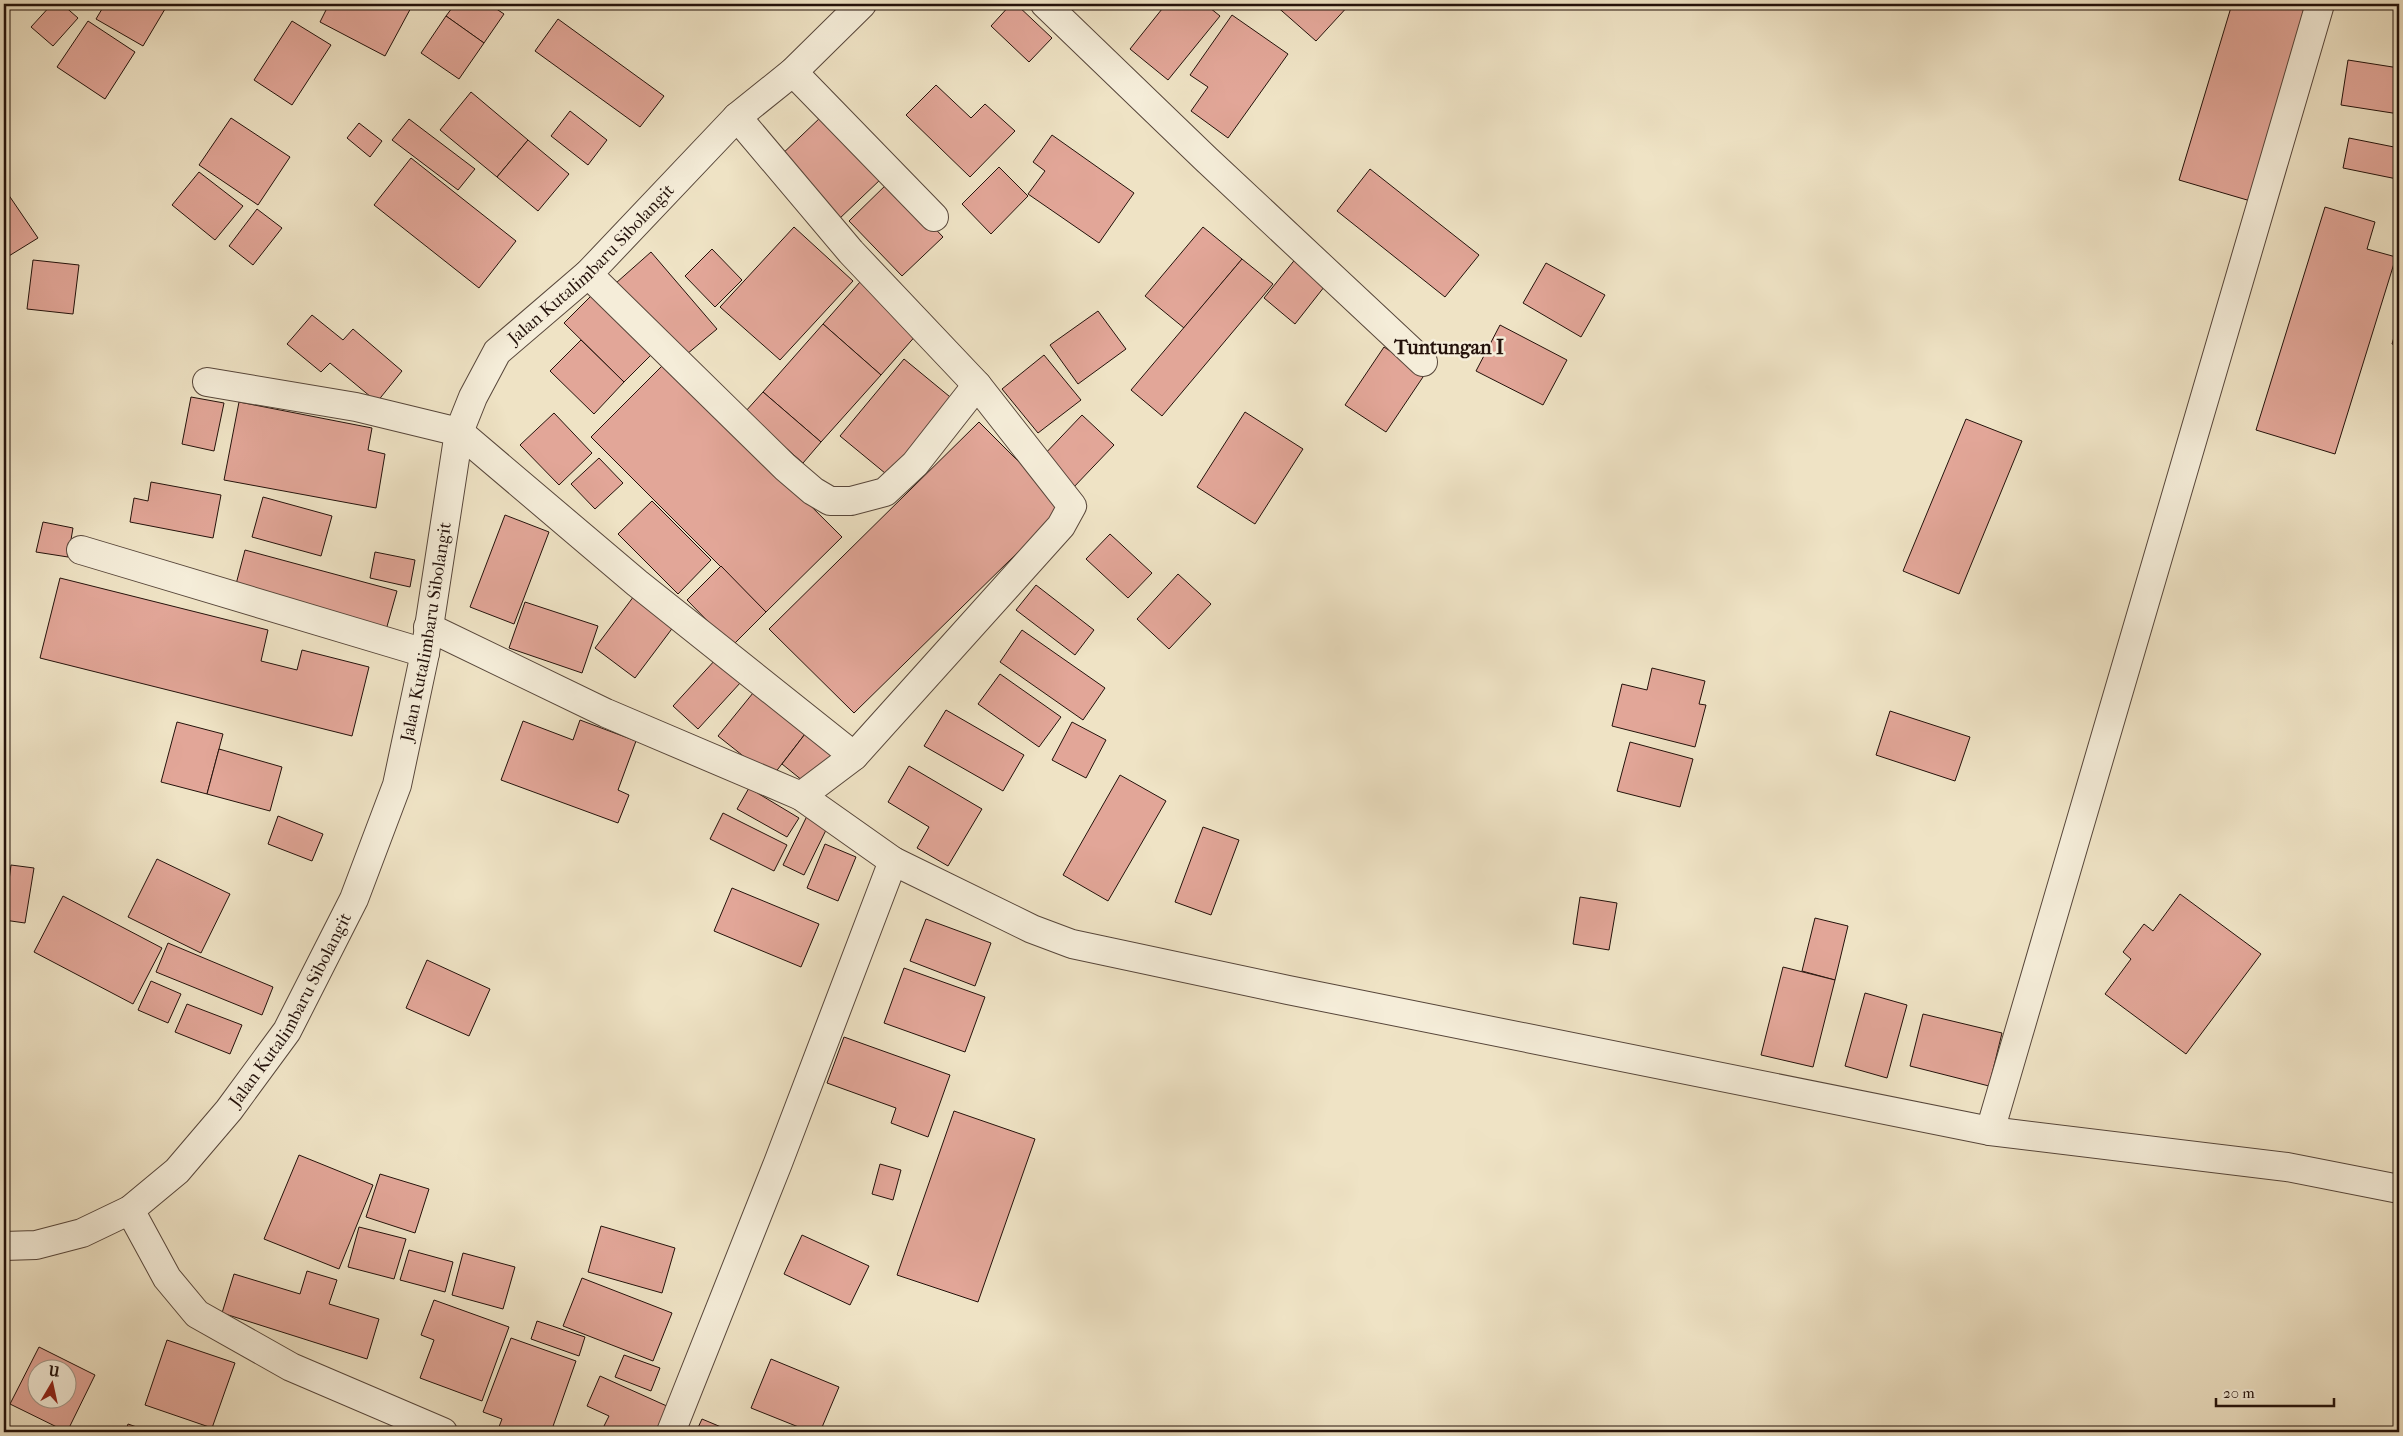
<svg xmlns="http://www.w3.org/2000/svg" width="2403" height="1436" font-family="'IM FELL French Canon',serif">
	<style>
		.building { fill: #e2a698; stroke: #24120b; fill-rule: evenodd }
		.lines { fill: none; stroke-linecap: round; stroke-linejoin: round }
		.minor-casing { stroke: #57463a; stroke-width: 30 }
		.tertiary-casing { stroke: #57463a; stroke-width: 30 }
		.minor { stroke: #f5edd9; stroke-width: 28 }
		.tertiary { stroke: #f5edd9; stroke-width: 28 }
		.labels { text-anchor: middle; stroke-width: 5; stroke-linejoin: round; paint-order: stroke }
		.street-label { font-size: 18px; fill: #24120b; stroke: #f5edd9 }
		.quarter-label { font-size: 20px; font-weight: bold; fill: #24120b; stroke: #f5edd9 }
	</style>
	<rect width="100%" height="100%" fill="#efe3c5"/>
	<filter id="stains"><feTurbulence type="fractalNoise" baseFrequency=".004" numOctaves="4"/><feColorMatrix values="0 0 0 0 .2 0 0 0 0 .09 0 0 0 0 .02 0 0 0 .5 -.17"/></filter>
	<radialGradient id="worn" r=".72"><stop offset=".6" stop-color="#630" stop-opacity="0"/><stop offset="1" stop-color="#630" stop-opacity=".3"/></radialGradient>
	<g class="building">
		<path d="M52 4H62L78 18 53 46 31 27Z"/>
		<path d="M105 4H168L143 46 96 19Z"/>
		<path d="M329 4H413L385 56 320 22Z"/>
		<path d="M455 4H489L504 14 484 43 446 16Z"/>
		<path d="M1011 4H1016L1052 38 1029 62 991 26Z"/>
		<path d="M1166 4H1205L1220 16 1168 80 1130 49Z"/>
		<path d="M1274 4H1350L1316 41Z"/>
		<path d="M2232 4H2314L2254 202 2179 180Z"/>
		<path d="M1232 15 1288 54 1228 138 1191 111 1208 87 1190 75Z"/>
		<path d="M446 16 484 43 459 79 421 53Z"/>
		<path d="M558 19 664 96 640 127 535 51Z"/>
		<path d="M88 21 135 52 105 99 57 67Z"/>
		<path d="M292 21 331 45 292 105 254 80Z"/>
		<path d="M2348 60 2399 68V114L2341 105Z"/>
		<path d="M936 85 971 118 985 104 1015 131 970 177 906 115Z"/>
		<path d="M471 92 528 140 497 177 440 130Z"/>
		<path d="M570 111 607 140 588 165 551 136Z"/>
		<path d="M822 116 882 178 838 220 778 158Z"/>
		<path d="M231 118 290 157 258 205 199 165Z"/>
		<path d="M409 119 475 169 458 190 392 140Z"/>
		<path d="M359 123 382 141 370 157 347 138Z"/>
		<path d="M1052 135 1134 193 1099 243 1028 194 1045 171 1033 162Z"/>
		<path d="M2349 138 2399 148 2397 179 2343 168Z"/>
		<path d="M528 140 569 174 538 211 497 177Z"/>
		<path d="M411 158 516 241 479 288 374 205Z"/>
		<path d="M999 167 1028 196 991 234 962 204Z"/>
		<path d="M1370 169 1479 255 1445 297 1337 211Z"/>
		<path d="M199 172 243 206 215 240 172 205Z"/>
		<path d="M890 181 943 237 902 276 849 221Z"/>
		<path d="M8 194 38 238 4 259V196Z"/>
		<path d="M2325 207 2375 222 2367 249 2396 257 2335 454 2256 430Z"/>
		<path d="M257 209 282 228 253 265 229 246Z"/>
		<path d="M794 227 853 281 780 360 720 307Z"/>
		<path d="M1203 227 1242 259 1184 328 1145 296Z"/>
		<path d="M712 249 742 280 715 307 685 276Z"/>
		<path d="M651 252 717 329 681 359 616 283Z"/>
		<path d="M1297 257 1328 282 1295 324 1264 298Z"/>
		<path d="M1242 259 1273 284 1162 416 1131 390Z"/>
		<path d="M33 260 79 265 73 314 27 309Z"/>
		<path d="M1546 263 1605 295 1581 337 1523 303Z"/>
		<path d="M860 282 918 333 881 375 823 324Z"/>
		<path d="M592 295 652 354 624 382 564 323Z"/>
		<path d="M1098 311 1126 349 1078 384 1050 345Z"/>
		<path d="M312 315 343 340 353 329 402 371 377 402 330 363 321 372 287 344Z"/>
		<path d="M2399 320V346L2392 344Z"/>
		<path d="M823 324 881 375 821 442 763 392Z"/>
		<path d="M1500 325 1567 360 1543 405 1476 371Z"/>
		<path d="M581 340 624 382 594 414 550 371Z"/>
		<path d="M1384 347 1425 374 1386 432 1345 405Z"/>
		<path d="M1044 355 1081 400 1038 433 1002 389Z"/>
		<path d="M904 359 955 401 891 478 840 436Z"/>
		<path d="M666 362 842 537 766 612 591 437Z"/>
		<path d="M763 392 821 442 803 463 745 412Z"/>
		<path d="M191 397 224 403 214 451 182 444Z"/>
		<path d="M239 402 372 428 368 450 385 454 376 508 224 480Z"/>
		<path d="M1245 412 1303 449 1255 524 1197 487Z"/>
		<path d="M554 413 592 453 559 485 520 445Z"/>
		<path d="M1082 415 1114 445 1072 489 1040 459Z"/>
		<path d="M1966 419 2022 441 1959 594 1903 571Z"/>
		<path d="M979 422 1064 507 854 713 769 629Z"/>
		<path d="M599 458 623 483 595 509 571 484Z"/>
		<path d="M151 482 221 495 213 538 130 522 134 498 148 501Z"/>
		<path d="M263 497 332 516 321 556 252 537Z"/>
		<path d="M652 501 711 560 678 594 618 534Z"/>
		<path d="M505 515 549 532 514 624 470 607Z"/>
		<path d="M43 522 73 528 68 557 36 552Z"/>
		<path d="M1110 534 1152 573 1128 598 1086 559Z"/>
		<path d="M245 550 397 591 386 630 235 588Z"/>
		<path d="M375 552 415 560 410 587 370 578Z"/>
		<path d="M721 566 766 612 732 646 687 600Z"/>
		<path d="M1178 574 1211 604 1169 649 1137 619Z"/>
		<path d="M60 578 268 630 261 661 297 670 302 650 369 667 352 736 40 658Z"/>
		<path d="M1036 585 1094 630 1075 655 1016 610Z"/>
		<path d="M637 592 677 622 635 678 595 648Z"/>
		<path d="M525 602 598 626 582 673 509 648Z"/>
		<path d="M1022 630 1105 688 1083 720 1000 662Z"/>
		<path d="M716 659 741 682 698 729 673 706Z"/>
		<path d="M1652 668 1705 681 1699 704 1706 705 1695 747 1612 726 1622 684 1647 690Z"/>
		<path d="M1000 674 1061 717 1039 747 978 704Z"/>
		<path d="M753 693 805 734 771 778 718 736Z"/>
		<path d="M946 710 1024 755 1003 791 924 746Z"/>
		<path d="M1890 711 1970 737 1955 781 1876 755Z"/>
		<path d="M580 720 636 741 618 790 629 795 618 823 501 780 523 721 573 740Z"/>
		<path d="M177 722 223 734 207 794 161 782Z"/>
		<path d="M1072 722 1106 740 1086 778 1052 760Z"/>
		<path d="M805 734 832 756 808 785 782 764Z"/>
		<path d="M1630 742 1693 759 1680 807 1617 791Z"/>
		<path d="M219 749 282 767 270 811 207 794Z"/>
		<path d="M909 766 982 809 948 866 917 848 929 827 888 802Z"/>
		<path d="M1120 775 1166 801 1108 901 1063 875Z"/>
		<path d="M749 788 799 818 787 837 737 809Z"/>
		<path d="M723 813 787 845 774 871 710 839Z"/>
		<path d="M278 816 323 834 312 861 268 844Z"/>
		<path d="M807 816 828 826 804 875 783 865Z"/>
		<path d="M1203 827 1239 840 1211 915 1175 902Z"/>
		<path d="M825 844 856 857 838 901 807 888Z"/>
		<path d="M157 859 230 894 201 953 128 917Z"/>
		<path d="M11 865 34 868 25 923 4 920Z"/>
		<path d="M732 888 819 924 801 967 714 931Z"/>
		<path d="M2180 894 2261 954 2186 1054 2105 994 2131 959 2123 952 2144 924 2153 931Z"/>
		<path d="M63 896 162 948 133 1004 34 952Z"/>
		<path d="M1580 897 1617 903 1609 950 1573 944Z"/>
		<path d="M1815 918 1848 926 1835 980 1802 971Z"/>
		<path d="M926 919 991 943 975 986 910 961Z"/>
		<path d="M168 943 273 987 262 1015 156 972Z"/>
		<path d="M427 960 490 989 469 1036 406 1008Z"/>
		<path d="M1783 967 1835 980 1813 1067 1761 1055Z"/>
		<path d="M904 968 985 997 965 1052 884 1023Z"/>
		<path d="M151 981 181 994 168 1023 138 1010Z"/>
		<path d="M1865 993 1907 1005 1887 1078 1845 1066Z"/>
		<path d="M187 1004 242 1025 230 1054 175 1032Z"/>
		<path d="M1923 1014 2002 1033 1989 1086 1910 1066Z"/>
		<path d="M844 1037 950 1075 928 1137 891 1123 896 1108 827 1083Z"/>
		<path d="M954 1111 1035 1139 978 1302 897 1275Z"/>
		<path d="M299 1155 373 1185 339 1269 264 1239Z"/>
		<path d="M880 1164 901 1170 893 1200 872 1194Z"/>
		<path d="M380 1174 429 1189 415 1233 366 1217Z"/>
		<path d="M601 1226 675 1248 662 1293 588 1272Z"/>
		<path d="M359 1227 406 1239 394 1279 348 1267Z"/>
		<path d="M802 1235 869 1266 850 1305 784 1274Z"/>
		<path d="M409 1250 453 1262 445 1292 400 1280Z"/>
		<path d="M463 1253 515 1267 503 1309 452 1295Z"/>
		<path d="M307 1271 337 1280 329 1304 379 1319 367 1359 222 1313 234 1274 300 1294Z"/>
		<path d="M582 1278 672 1313 653 1361 563 1326Z"/>
		<path d="M434 1300 509 1327 482 1401 420 1378 434 1340 421 1335Z"/>
		<path d="M537 1321 585 1337 579 1356 531 1339Z"/>
		<path d="M511 1338 576 1361 551 1432H497L502 1419 483 1412Z"/>
		<path d="M167 1340 235 1363 212 1428 145 1405Z"/>
		<path d="M39 1347 95 1375 67 1432 10 1404ZM38 1368H68V1398H38Z"/>
		<path d="M624 1355 660 1368 651 1391 615 1377Z"/>
		<path d="M771 1359 839 1387 820 1432H811L751 1408Z"/>
		<path d="M600 1376 669 1407 657 1432H601L609 1416 587 1406Z"/>
		<path d="M702 1419 733 1432H696Z"/>
		<path d="M128 1424 151 1432H125Z"/>
	</g>
	<g class="lines">
		<g class="minor-casing">
			<g id="minor">
				<path d="M1045 4 1206 159 1423 362"/>
				<path d="M793 72 934 217"/>
				<path d="M737 117 851 252 977 385 1072 506 1061 526 854 756 801 796"/>
				<path d="M588 274 785 467 813 491 830 501H851L885 492 915 464 977 385"/>
				<path d="M207 382 356 407 459 432 637 583 854 756"/>
				<path d="M81 550 425 653"/>
				<path d="M428 627 606 713 801 796 893 861 1032 929 1072 944 1288 990 1990 1131 2287 1167 2399 1189"/>
				<path d="M1990 1131 2320 4"/>
				<path d="M130 1210 167 1278 197 1314 291 1367 443 1432"/>
				<path d="M671 1432 778 1163 893 861"/>
			</g>
		</g>
		<g class="tertiary-casing">
			<g id="tertiary">
				<path id="s1" d="M4 1246 36 1245 82 1233 130 1210 177 1171 229 1110 287 1031 354 899 397 785 425 653 459 432 473 397 497 352 588 274 737 117 793 72 862 4"/>
			</g>
		</g>
		<use href="#minor" class="minor"/>
		<use href="#tertiary" class="tertiary"/>
	</g>
	<g class="labels">
		<g class="street-label">
			<text dy="6" stroke="none"><textPath href="#s1" startOffset="1218">Jalan Kutalimbaru Sibolangit</textPath></text>
			<text dy="6" stroke="none"><textPath href="#s1" startOffset="798">Jalan Kutalimbaru Sibolangit</textPath></text>
			<text dy="6" stroke="none"><textPath href="#s1" startOffset="392">Jalan Kutalimbaru Sibolangit</textPath></text>
		</g>
		<g class="quarter-label">
			<text x="1449" y="354">Tuntungan I</text>
		</g>
	</g>
	<rect width="2403" height="1436" fill="none" stroke="#efe3c5" stroke-width="20"/>
	<rect x="5" y="5" width="2393" height="1426" fill="none" stroke="#24120b" stroke-width="2.5"/>
	<rect x="10" y="10" width="2383" height="1416" fill="none" stroke="#24120b"/>
	<g transform="translate(52 1384) rotate(9)"><circle r="24" fill="#f5edd9" stroke="#a19587"/>
	<path d="M0-4L9 19L0 12L-9 19Z" fill="#8f2418"/>
	<text y="-8" font-size="14" font-weight="bold" text-anchor="middle" fill="#24120b">U</text>
	</g>
	<path d="M2216 1398v8h118v-8" fill="none" stroke="#24120b" stroke-width="2.5"/>
	<text x="2223" y="1398" font-size="15" fill="#24120b" stroke="#f5edd9" stroke-width="4" paint-order="stroke">20 m</text>
	<rect width="100%" height="100%" filter="url(#stains)"/>
	<rect width="100%" height="100%" fill="url(#worn)"/>
</svg>
